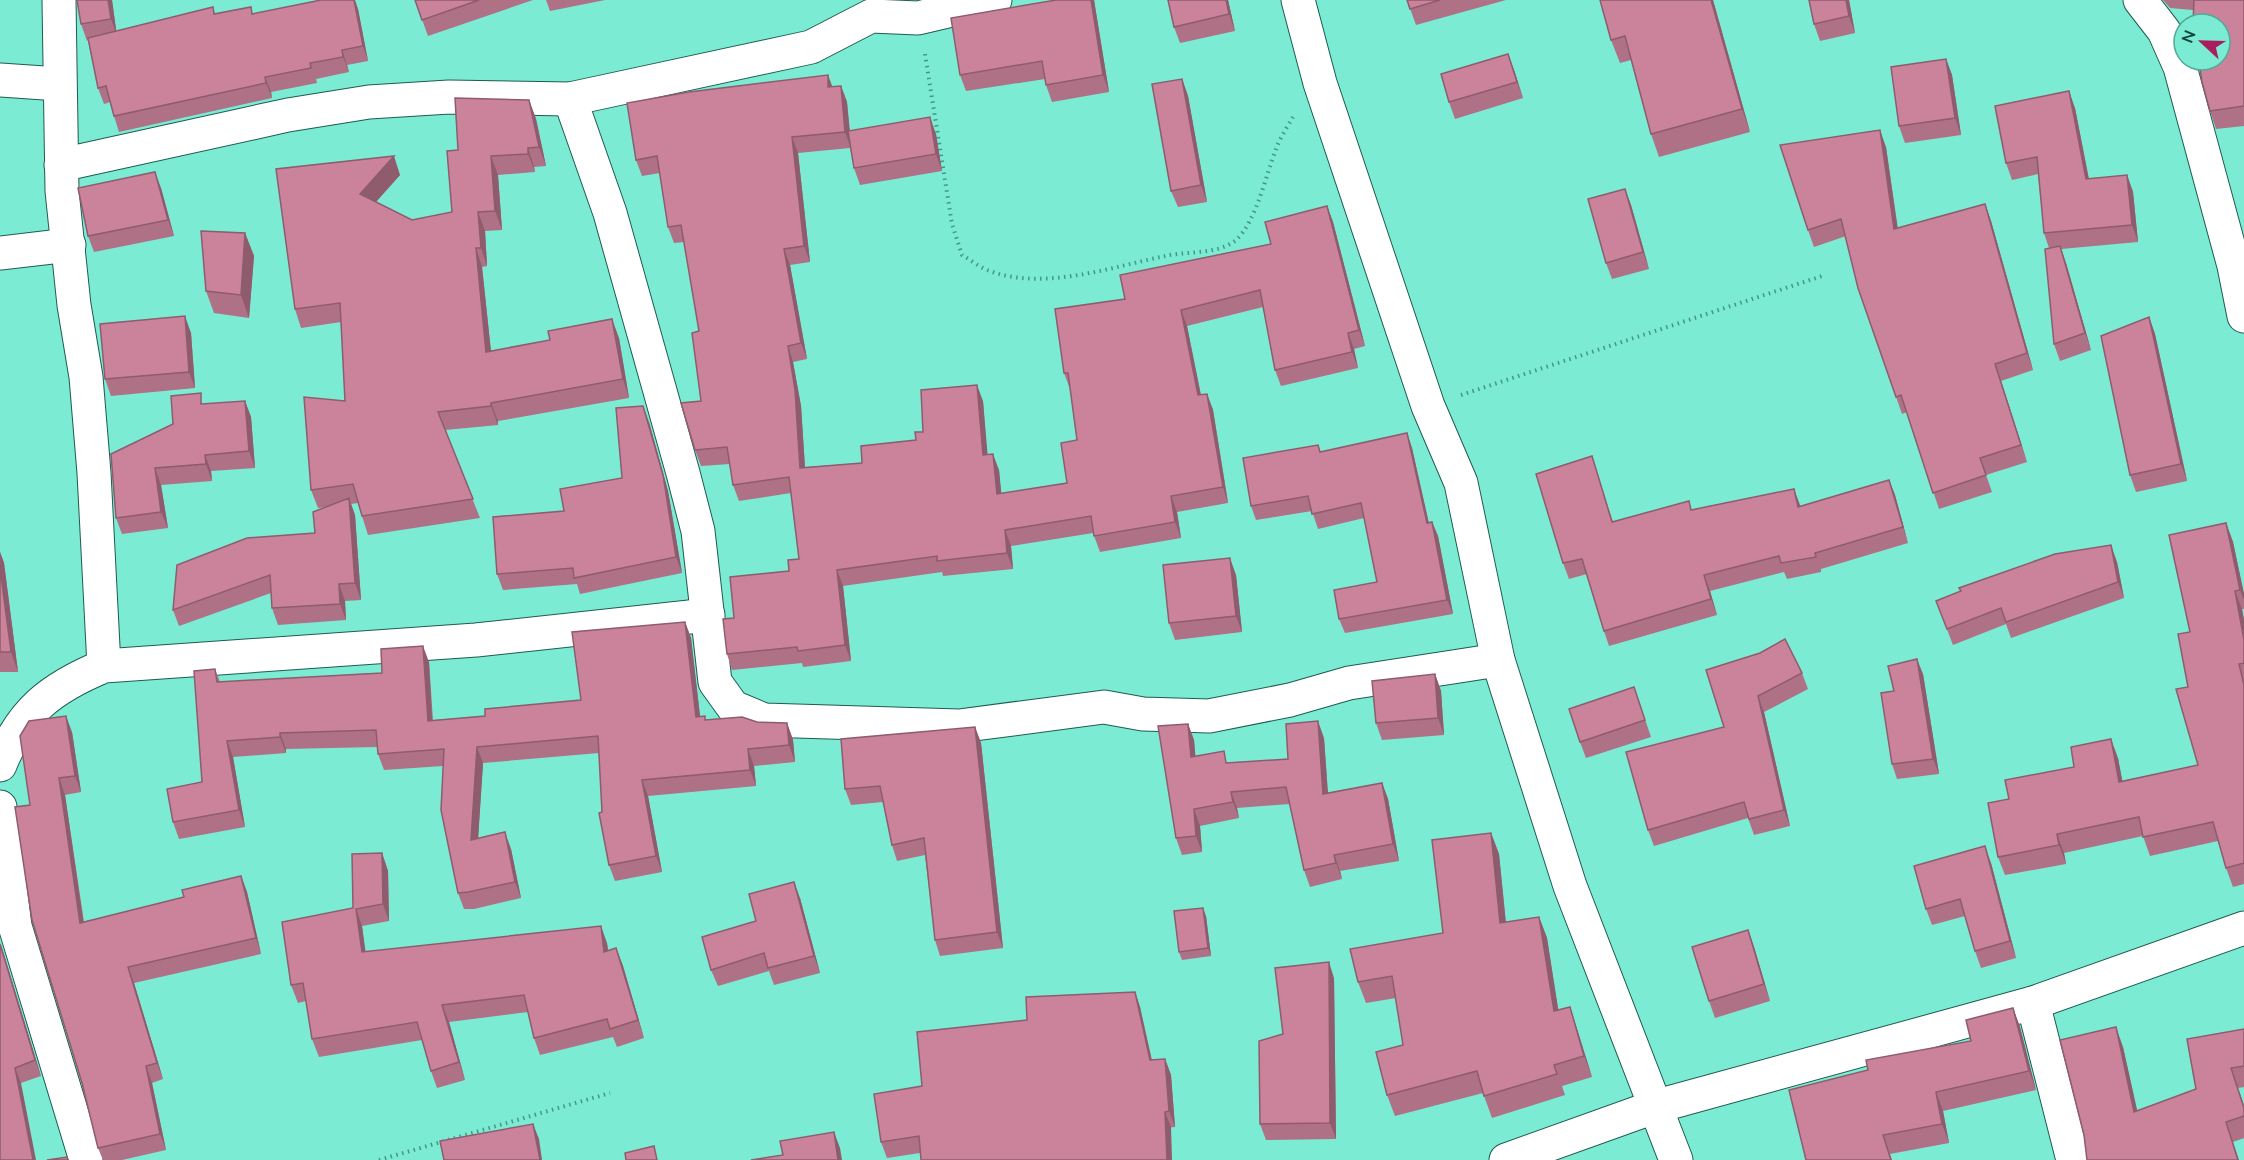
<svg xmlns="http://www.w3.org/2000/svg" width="2244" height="1160" font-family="'Nunito Sans',sans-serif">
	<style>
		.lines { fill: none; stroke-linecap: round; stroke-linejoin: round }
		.minor-casing { stroke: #1e5c50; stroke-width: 35 }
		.path { stroke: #469686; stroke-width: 4; stroke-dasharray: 1.5 4.5; stroke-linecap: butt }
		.minor { stroke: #fff; stroke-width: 33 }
		.wall { fill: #af7185 }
		.shaded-wall { fill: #8e5c6c }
		.building { fill: #cb839b; stroke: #8e5c6c; stroke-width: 1.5 }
	</style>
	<rect width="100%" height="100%" fill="#7bebd4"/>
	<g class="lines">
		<g class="minor-casing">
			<g id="minor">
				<path d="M59 0 62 191 74 305 86 377 94 473 104 666"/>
				<path d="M1298 0 1320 83 1428 406 1461 483 1498 660 1570 886 1676 1160"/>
				<path d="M2140 0 2164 31 2180 67 2234 266 2244 316"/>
				<path d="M0 80 59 84"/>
				<path d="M570 99 610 213 683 473 698 531 715 682 733 707 764 720 959 726 1104 707 1143 714 1209 716 1290 700 1349 683 1498 660"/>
				<path d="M61 165 288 115 369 102 449 97 570 99 811 47 871 16 918 18 995 0"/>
				<path d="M0 253 69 245"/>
				<path d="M0 765C21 711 51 688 104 666L476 640 708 615"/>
				<path d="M0 807 15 926 86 1160"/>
				<path d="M2033 1003 2073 1160"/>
				<path d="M1506 1160 1654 1107 2033 1003 2244 928"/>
			</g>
		</g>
		<g class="path">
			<path d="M925 54 952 224 962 255C971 260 980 268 990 271 1043 291 1112 267 1165 256 1186 251 1218 255 1236 240 1256 222 1266 175 1276 149 1280 138 1287 127 1293 117"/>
			<path d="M1461 395 1822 276"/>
			<path d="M379 1160 610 1093"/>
		</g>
		<use href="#minor" class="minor"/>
	</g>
	<g class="wall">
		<path d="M77 0H112L116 31 213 7 215 14 253 13 358 9 368 61 347 65 349 72 316 79 317 83 271 92 272 98 119 132 114 116 110 102 104 104 98 88 88 40 87 41 81 24Z"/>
		<path d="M415 0H533L428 36Z"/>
		<path d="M546 0H605L550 11Z"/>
		<path d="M1056 0H1094L1109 92 1052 102 1046 85 1045 79 966 91 960 75Z"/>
		<path d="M1228 0 1235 31 1180 43 1174 27Z"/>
		<path d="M1407 0H1506L1416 25Z"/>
		<path d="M1600 0H1713L1750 132 1659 157 1651 134 1631 60 1620 63 1611 40Z"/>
		<path d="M1849 0 1855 33 1820 41 1814 24Z"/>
		<path d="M2163 0H2244V126L2216 129 2210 111 2220 24H2193V10L2170 8Z"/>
		<path d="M1946 59 1952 75 1961 135 1905 143 1899 126Z"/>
		<path d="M1514 70 1523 98 1455 119 1449 102Z"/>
		<path d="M1182 79 1188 96 1207 202 1178 207 1171 191Z"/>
		<path d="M841 86 847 102 850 131 936 134 942 171 860 185 854 168 850 148 798 153 810 262 790 265 807 359 793 362 801 406 805 467 862 463 916 440 923 432 983 401 987 454 999 470 1001 494 1067 483 1077 440 1070 389 1064 373 1125 299 1271 244 1327 206 1333 222 1365 346 1354 349 1358 368 1281 386 1275 370 1263 307 1187 326 1201 395 1207 394 1213 410 1228 503 1177 512 1181 538 1100 552 1093 533 1011 546 1013 569 943 576 942 572 843 586 851 661 803 667 802 663 732 670 727 654 734 618 789 571 799 559 791 493 739 501 733 485 730 464 701 466 695 450 701 401 699 331 684 242 674 243 668 227 660 173 642 176 636 160 832 87Z"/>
		<path d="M529 100 536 119 546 166 534 167 535 172 498 175 502 230 485 231 487 266 482 267 491 351 619 338 629 398 498 421V425L445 430 480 518 368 535 362 516 358 503 351 504 355 515 361 600 345 601 346 620 278 625 272 608 271 593 179 626 173 610 315 533 327 507 318 508 311 490 345 401 341 322 301 328 295 309 276 169 400 175 376 202 412 220 452 212 458 150Z"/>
		<path d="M2075 108 2089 179 2127 175 2133 192 2138 242 2061 249 2066 263 2091 350 2060 361 2054 344 2049 248 2044 233 2038 174 2012 180 2006 163Z"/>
		<path d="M1886 147 1898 229 1985 204 1991 221 2033 370 2001 381 2027 462 1986 475 1992 492 1939 509 1907 412 1902 414 1858 288 1846 236 1814 247 1808 230Z"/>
		<path d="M161 188 174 236 94 252 88 236Z"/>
		<path d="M1625 189 1631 205 1649 269 1612 279 1606 263Z"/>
		<path d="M245 233 254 256 249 318 214 313 206 291Z"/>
		<path d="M2149 317 2155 334 2187 481 2136 492 2130 475Z"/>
		<path d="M191 333 195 388 111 396 105 379Z"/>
		<path d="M245 401 251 417 255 468 211 471 212 481 161 485 168 528 122 534 116 518 173 424 204 404Z"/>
		<path d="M649 422 668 491 682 573 580 594 577 584 503 590 497 574 622 478Z"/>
		<path d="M1407 433 1412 448 1429 523 1432 522 1438 536 1453 614 1345 633 1339 619 1377 582 1364 518 1318 529 1312 511 1256 520 1251 506 1321 452Z"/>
		<path d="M1597 472 1613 522 1692 510 1800 506 1889 480 1895 495 1908 543 1821 569V572L1787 579 1784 572 1710 591 1717 615 1609 646 1604 631 1587 574 1569 579 1563 563Z"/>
		<path d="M2226 523 2233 542 2244 594V609H2242L2244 620V884L2233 887 2226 868 2218 841 2150 856 2143 836 2064 853 2066 864 2005 875 1998 857 2009 799 2118 758 2122 781 2198 765 2188 687 2190 632Z"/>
		<path d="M0 552 4 563 18 672H0Z"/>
		<path d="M2117 562 2124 598 2011 638 2006 624 1953 645 1936 601Z"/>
		<path d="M1236 575 1242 632 1175 640 1169 623Z"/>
		<path d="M685 622 691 638 700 716 706 720 787 723 793 740 795 762 754 766 756 786 648 796 662 872 615 881 609 865 602 812 599 753 483 763 478 838 511 849 521 898 474 909H464L458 893 443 766 384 770 378 754 377 747 286 749V753L233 757 245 827 179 839 173 822 202 782 215 669 220 682 382 673 429 662 433 720 485 716 581 700Z"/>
		<path d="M1706 670 1802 673 1808 689 1764 712 1790 826 1754 835 1748 818 1654 846 1648 830 1724 727Z"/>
		<path d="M1435 674 1441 691 1444 735 1382 740 1376 723Z"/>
		<path d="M1923 674 1939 774 1897 779 1892 764 1894 691Z"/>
		<path d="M1634 687 1651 737 1586 758 1580 742Z"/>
		<path d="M1188 724 1194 740 1195 756 1228 763 1288 759 1324 738 1328 793 1382 783 1388 799 1399 861 1340 871 1342 879 1310 887 1304 870 1290 804 1237 808 1239 818 1200 826 1202 852 1182 855 1176 838Z"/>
		<path d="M975 727 981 743 1003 948 940 956 935 940 925 855 897 861 892 845 883 802 851 805 845 789Z"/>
		<path d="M72 732 81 792 65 795 84 922 184 897 241 876 247 892 261 954 134 983 163 1079 152 1083 166 1150 122 1160H103L98 1148 30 805Z"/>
		<path d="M1491 833 1499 854 1506 923 1539 917 1547 938 1558 1010 1570 1007 1577 1029 1592 1077 1562 1086 1565 1095 1492 1118 1483 1093 1395 1116 1387 1095 1403 1045 1396 998 1366 1003 1358 982 1443 933Z"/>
		<path d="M382 853 388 871 389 921 362 926 365 951 607 943 608 951 616 948 623 966 644 1038 617 1047 613 1037 540 1055 534 1038 528 1012 449 1022 465 1080 437 1088 431 1071 422 1040 319 1057 312 1039 306 1001 298 1003 291 985 353 908Z"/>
		<path d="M1991 863 2016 958 1981 968 1975 951 1965 916 1932 925 1926 909Z"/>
		<path d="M800 898 820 973 774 985 769 971 718 986 711 970 756 921Z"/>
		<path d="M1206 916 1211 956 1182 960 1179 952Z"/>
		<path d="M1748 930 1754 947 1770 1001 1715 1018 1709 1001Z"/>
		<path d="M0 943 41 1076 21 1083 0 1160Z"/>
		<path d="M1334 978 1336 1139 1266 1140 1260 1124 1283 1034Z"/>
		<path d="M1135 992 1140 1007 1152 1060 1165 1059 1171 1075 1175 1127 920 1153 887 1158 881 1142 922 1086 1027 1020Z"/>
		<path d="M2013 1008 2020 1027 2036 1090 1943 1111 1949 1143 1890 1154 1892 1160H1806L1868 1070 1971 1041Z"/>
		<path d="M2244 1029V1087L2238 1088 2244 1105V1138L2233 1142 2239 1160H2087L2123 1047 2137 1111 2196 1089Z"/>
	</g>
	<g class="shaded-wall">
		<path d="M108 0H112L117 36 111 19Z"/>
		<path d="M354 0H355L358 9 368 61 363 46Z"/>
		<path d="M1091 0H1094L1109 92 1103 75Z"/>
		<path d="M1226 0H1228L1235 31 1229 14Z"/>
		<path d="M1711 0H1713L1750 132 1742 109Z"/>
		<path d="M1846 0H1849L1855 33 1849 16Z"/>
		<path d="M342 50 347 65 349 72 343 57Z"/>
		<path d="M1508 54 1514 70 1523 98 1517 82Z"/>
		<path d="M1946 59 1952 75 1961 135 1955 118Z"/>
		<path d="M828 75 834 91 828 87Z"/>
		<path d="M265 77 271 92 272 98 266 83Z"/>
		<path d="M1182 79 1188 96 1207 202 1201 185Z"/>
		<path d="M841 86 847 102 851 148 845 132Z"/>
		<path d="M2069 91 2075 108 2092 196 2086 179Z"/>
		<path d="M529 100 536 119 546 166 539 147Z"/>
		<path d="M930 117 936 134 942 171 936 154Z"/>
		<path d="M1880 130 1886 147 1900 246 1894 229Z"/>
		<path d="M792 137 798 153 810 262 804 246Z"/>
		<path d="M528 148 534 167 535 172 528 154Z"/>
		<path d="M394 156 400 175 366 213 360 194Z"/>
		<path d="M491 156 498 175 502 230 495 211Z"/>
		<path d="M155 172 161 188 174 236 168 220Z"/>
		<path d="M2127 175 2133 192 2138 242 2132 225Z"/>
		<path d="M1625 189 1631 205 1649 269 1643 252Z"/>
		<path d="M1985 204 1991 221 2033 370 2027 353Z"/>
		<path d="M1327 206 1333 222 1365 346 1359 330Z"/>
		<path d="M478 212 485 231 487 266 481 248Z"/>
		<path d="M245 233 254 256 249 318 241 295Z"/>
		<path d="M2060 246 2066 263 2091 350 2085 333Z"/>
		<path d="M476 248 482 267 493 371 486 352Z"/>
		<path d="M784 249 790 265 807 359 801 343Z"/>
		<path d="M1181 310 1187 326 1204 411 1198 395Z"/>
		<path d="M185 316 191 333 195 388 189 372Z"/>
		<path d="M2149 317 2155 334 2187 481 2181 464Z"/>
		<path d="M612 319 619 338 629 398 623 379Z"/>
		<path d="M1348 333 1354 349 1358 368 1352 352Z"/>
		<path d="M788 346 793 362 801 406 806 484 800 468Z"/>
		<path d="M1995 364 2001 381 2027 462 2021 445Z"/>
		<path d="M977 385 983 401 989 471 983 455Z"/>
		<path d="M1207 394 1213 410 1228 503 1223 487Z"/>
		<path d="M245 401 251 417 255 468 249 451Z"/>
		<path d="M491 403 498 421V425L491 406Z"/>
		<path d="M643 406 649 422 668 491 682 573 676 557Z"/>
		<path d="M1407 433 1412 448 1432 538 1427 523Z"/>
		<path d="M993 454 999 470 1003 510 997 494Z"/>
		<path d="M205 455 211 471 212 481 206 464Z"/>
		<path d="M155 468 161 485 168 528 161 512Z"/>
		<path d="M1889 480 1895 495 1908 543 1903 527Z"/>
		<path d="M1794 489 1800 505 1803 523 1798 507Z"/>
		<path d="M1171 496 1177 512 1181 538 1175 522Z"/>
		<path d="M349 498 355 515 361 600 355 583Z"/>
		<path d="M1432 522 1438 536 1453 614 1447 600Z"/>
		<path d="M2226 523 2233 542 2244 594V600L2240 590Z"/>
		<path d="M1005 530 1011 546 1013 569 1007 553Z"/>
		<path d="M2111 545 2117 562 2124 598 2118 582Z"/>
		<path d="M0 552 4 563 18 672 11 652 0 568Z"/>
		<path d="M1230 558 1236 575 1242 632 1236 616Z"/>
		<path d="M837 570 843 586 851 661 845 645Z"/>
		<path d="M1704 575 1710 591 1717 615 1711 599Z"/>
		<path d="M339 584 345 601 346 620 340 604Z"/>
		<path d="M2235 591 2242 609 2244 620V640Z"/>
		<path d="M685 622 691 638 702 733 696 717Z"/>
		<path d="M423 646 429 662 433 737 428 721Z"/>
		<path d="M1917 659 1923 674 1939 774 1933 759Z"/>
		<path d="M1435 674 1441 691 1444 735 1438 718Z"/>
		<path d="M1758 696 1764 712 1790 826 1784 810Z"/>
		<path d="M66 716 72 732 81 792 75 776Z"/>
		<path d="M1318 721 1324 738 1329 810 1323 794Z"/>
		<path d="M787 723 793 740 795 762 789 745Z"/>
		<path d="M1188 724 1194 740 1197 773 1191 757Z"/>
		<path d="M975 727 981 743 1003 948 997 932Z"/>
		<path d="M280 733 286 749V753L280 737Z"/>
		<path d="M2111 739 2118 758 2126 800 2119 782Z"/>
		<path d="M227 741 233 757 245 827 239 810Z"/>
		<path d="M477 747 483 763 477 856 471 840Z"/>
		<path d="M748 749 754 766 756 786 750 770Z"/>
		<path d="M59 778 65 795 86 940 80 923Z"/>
		<path d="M642 780 648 796 662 872 656 856Z"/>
		<path d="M1382 783 1388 799 1399 861 1393 844Z"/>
		<path d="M1231 792 1237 808 1239 818 1233 802Z"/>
		<path d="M1194 809 1200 826 1202 852 1196 836Z"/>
		<path d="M505 832 511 849 521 898 515 882Z"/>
		<path d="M1491 833 1499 854 1508 945 1500 923Z"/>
		<path d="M2057 834 2064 853 2066 864 2059 845Z"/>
		<path d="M1985 846 1991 863 2016 958 2010 941Z"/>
		<path d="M382 853 388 871 389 921 383 904Z"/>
		<path d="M1334 855 1340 871 1342 879 1336 863Z"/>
		<path d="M241 876 247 892 261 954 256 938Z"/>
		<path d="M794 882 800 898 820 973 814 956Z"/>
		<path d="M1203 908 1206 916 1211 956 1208 948Z"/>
		<path d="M356 909 362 926 368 969 362 952Z"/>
		<path d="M1539 917 1547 938 1562 1033 1554 1011Z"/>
		<path d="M601 926 607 943 611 970 604 952Z"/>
		<path d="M1748 930 1754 947 1770 1001 1764 984Z"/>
		<path d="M0 943 3 951 41 1076 35 1060Z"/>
		<path d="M616 948 623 966 644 1038 638 1020Z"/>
		<path d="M1329 962 1334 978 1336 1139 1330 1123Z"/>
		<path d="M128 967 134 983 163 1079 157 1063Z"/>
		<path d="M1135 992 1140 1007 1155 1076 1150 1060Z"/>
		<path d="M442 1005 449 1022 465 1080 459 1062Z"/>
		<path d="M1570 1007 1577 1029 1592 1077 1584 1056Z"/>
		<path d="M2013 1008 2020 1027 2036 1090 2029 1071Z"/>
		<path d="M2116 1027 2123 1047 2142 1132 2134 1112Z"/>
		<path d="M1165 1059 1171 1075 1175 1127 1169 1111Z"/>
		<path d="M146 1066 152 1083 166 1150 160 1134Z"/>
		<path d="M15 1068 21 1083 36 1160H33Z"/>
		<path d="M1936 1092 1943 1111 1949 1143 1942 1124Z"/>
		<path d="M1165 1112 1171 1127 1172 1160H1167Z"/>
		<path d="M533 1124 539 1139 542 1160H540Z"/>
		<path d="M834 1132 840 1148 842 1160H838Z"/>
	</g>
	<g class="building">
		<path d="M77 0H108L111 19 81 24Z"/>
		<path d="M321 0H354L363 46 342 50 343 57 310 63 311 68 265 77 266 83 114 116 106 86 98 88 88 38 213 7 214 14 251 7 252 14Z"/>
		<path d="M415 0H479L422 20Z"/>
		<path d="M1056 0H1091L1103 75 1046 85 1042 61 960 75 951 18Z"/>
		<path d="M1168 0H1226L1229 14 1174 27Z"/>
		<path d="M1407 0H1440L1410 9Z"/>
		<path d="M1600 0H1711L1742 109 1651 134 1625 36 1611 40Z"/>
		<path d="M1809 0H1846L1849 16 1814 24Z"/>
		<path d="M2194 0H2244V106L2210 111 2202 82 2199 60H2220V24L2193 23Z"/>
		<path d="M1508 54 1517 82 1449 102 1441 74Z"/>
		<path d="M1946 59 1955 118 1899 126 1891 67Z"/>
		<path d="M828 75V87L841 86 845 132 792 137 804 246 784 249 801 343 788 346 795 390 800 468 862 463 861 446 916 440 915 432H923L921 390 977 385 983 455 993 454 997 494 1067 483 1061 443 1077 440 1068 373H1064L1055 309 1125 299 1120 275 1271 244 1265 222 1327 206 1359 330 1348 333 1352 352 1275 370 1260 290 1181 310 1198 395 1207 394 1223 487 1171 496 1175 522 1094 536 1091 516 1005 530 1007 553 937 561V556L837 570 845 645 798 651 797 647 727 654 723 619 734 618 730 577 789 571 788 560 799 559 789 477 733 485 727 447 695 450 681 403 701 401 692 333 699 331 681 225 668 227 657 156 636 160 627 103 689 92Z"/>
		<path d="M1182 79 1201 185 1171 191 1152 84Z"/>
		<path d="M2069 91 2086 179 2127 175 2132 225 2044 233 2037 157 2006 163 1995 106Z"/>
		<path d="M455 98 529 100 539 147 528 148V154L491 156 495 211 478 212 481 248H476L486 352 550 340 548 331 612 319 623 379 491 403V406L438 412 473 499 362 516 353 484 311 490 304 397 345 401 340 303 295 309 276 169 394 156 360 194 412 220 452 212 447 151 458 150Z"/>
		<path d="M930 117 936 154 854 168 848 131Z"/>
		<path d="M1880 130 1894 229 1985 204 2027 353 1995 364 2021 445 1980 458 1986 475 1933 493 1901 395 1896 397 1858 288 1841 219 1808 230 1780 145Z"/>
		<path d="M155 172 168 220 88 236 78 188Z"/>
		<path d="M1625 189 1643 252 1606 263 1588 199Z"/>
		<path d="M201 231 245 233 241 295 206 291Z"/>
		<path d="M2060 246 2085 333 2054 344 2045 249Z"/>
		<path d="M185 316 189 372 105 379 100 324Z"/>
		<path d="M2149 317 2181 464 2130 475 2101 336Z"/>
		<path d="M201 393V404L245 401 249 451 205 455 206 464 155 468 161 512 116 518 111 454 173 424 171 396Z"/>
		<path d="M643 406 663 475 676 557 574 578 573 568 497 574 493 517 564 511 560 489 622 478 616 408Z"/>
		<path d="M1407 433 1427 523 1432 522 1447 600 1339 619 1334 590 1377 582 1361 503 1312 514 1308 496 1251 506 1243 458 1318 445 1320 452Z"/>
		<path d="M1592 456 1612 522 1689 501 1691 510 1794 489 1798 507 1889 480 1903 527 1815 553 1816 557 1781 563 1779 556 1704 575 1711 599 1604 631 1582 559 1563 563 1536 474Z"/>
		<path d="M349 498 355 583 339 584 340 604 272 608 270 575 173 610 177 565 247 538 315 533 313 512Z"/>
		<path d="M2226 523 2240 590 2235 591 2244 640V663L2239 664 2244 685V863L2226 868 2213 822 2143 837 2139 817 2057 834 2059 845 1998 857 1988 803 2009 799 2005 780 2074 767 2071 747 2111 739 2119 782 2198 765 2176 689 2188 687 2178 634 2190 632 2169 535Z"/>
		<path d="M2111 545 2118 582 2006 622 2001 608 1947 629 1936 601 1961 591 1959 588 2055 554Z"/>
		<path d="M1230 558 1236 616 1169 623 1163 565Z"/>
		<path d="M0 568 11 652H0Z"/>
		<path d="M685 622 696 717 705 716V720L742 717 757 722 787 723 789 745 748 749 750 770 642 780 656 856 609 865 599 813 602 812 598 736 477 747 471 840 505 832 515 882 468 892 458 893 441 810 444 749 378 754 376 730 280 733V737L227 741 239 810 173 822 167 789 202 782 194 671 215 669 217 682 382 673 381 649 423 646 428 721 485 716V709L581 700 572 632Z"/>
		<path d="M1785 639 1802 673 1758 696 1784 810 1749 819 1744 802 1648 830 1626 752 1724 727 1706 670 1760 653Z"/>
		<path d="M1917 659 1933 759 1892 764 1881 693 1894 691 1888 666Z"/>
		<path d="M1435 674 1438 718 1376 723 1372 681Z"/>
		<path d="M1634 687 1645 720 1580 742 1569 709Z"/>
		<path d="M66 716 75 776 59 778 80 923 184 897 182 890 241 876 256 938 128 967 157 1063 146 1066 160 1134 98 1148 82 1083 32 920 15 807 30 805 20 736 29 721Z"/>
		<path d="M1318 721 1323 794 1382 783 1393 844 1334 855 1336 863 1304 870 1286 787 1231 792 1233 802 1194 809 1196 836 1176 838 1158 726 1188 724 1191 757 1224 751 1226 763 1288 759 1286 724Z"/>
		<path d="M975 727 997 932 935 940 924 838 892 845 880 786 845 789 841 739Z"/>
		<path d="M1491 833 1500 923 1539 917 1554 1011 1570 1007 1584 1056 1554 1065 1557 1074 1484 1096 1477 1071 1387 1095 1376 1052 1403 1045 1392 976 1358 982 1350 949 1443 933 1432 840Z"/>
		<path d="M1985 846 2010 941 1975 951 1960 899 1926 909 1914 866Z"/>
		<path d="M382 853 383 904 356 909 362 952 601 926 604 952 616 948 638 1020 610 1029 607 1019 534 1038 524 995 442 1005 459 1062 431 1071 417 1022 312 1039 303 983 291 985 282 922 353 908 352 854Z"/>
		<path d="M794 882 814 956 768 968 764 953 711 970 702 937 756 921 749 894Z"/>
		<path d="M1203 908 1208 948 1179 952 1174 911Z"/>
		<path d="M1748 930 1764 984 1709 1001 1692 947Z"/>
		<path d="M0 944 35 1060 15 1068 33 1160H0Z"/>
		<path d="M1329 962 1330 1123 1260 1124 1259 1041 1283 1034 1275 968Z"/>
		<path d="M1135 992 1150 1060 1165 1059 1169 1111 1165 1112 1167 1160H921L919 1136 881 1142 874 1094 922 1086 917 1032 1027 1020 1026 997Z"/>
		<path d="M2013 1008 2029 1071 1936 1092 1942 1124 1883 1135 1891 1160H1806L1789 1090 1868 1070 1866 1060 1971 1041 1966 1020Z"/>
		<path d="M2116 1027 2134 1112 2196 1089 2187 1039 2244 1029V1066L2231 1068 2244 1108V1116L2226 1122 2238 1160H2087L2084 1135 2060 1040Z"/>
		<path d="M533 1124 540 1160H444L440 1141Z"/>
		<path d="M834 1132 838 1160H751L783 1155 780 1141Z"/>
		<path d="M654 1146 657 1160H626L625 1153Z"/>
		<path d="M67 1157 68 1160H47Z"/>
	</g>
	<g transform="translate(2202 42) rotate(292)"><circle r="28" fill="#7bebd4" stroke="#52a997" stroke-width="1.5"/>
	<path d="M0-4.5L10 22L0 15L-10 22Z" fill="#a91d5f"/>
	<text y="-9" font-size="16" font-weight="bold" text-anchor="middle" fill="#14453c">N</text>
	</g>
</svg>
